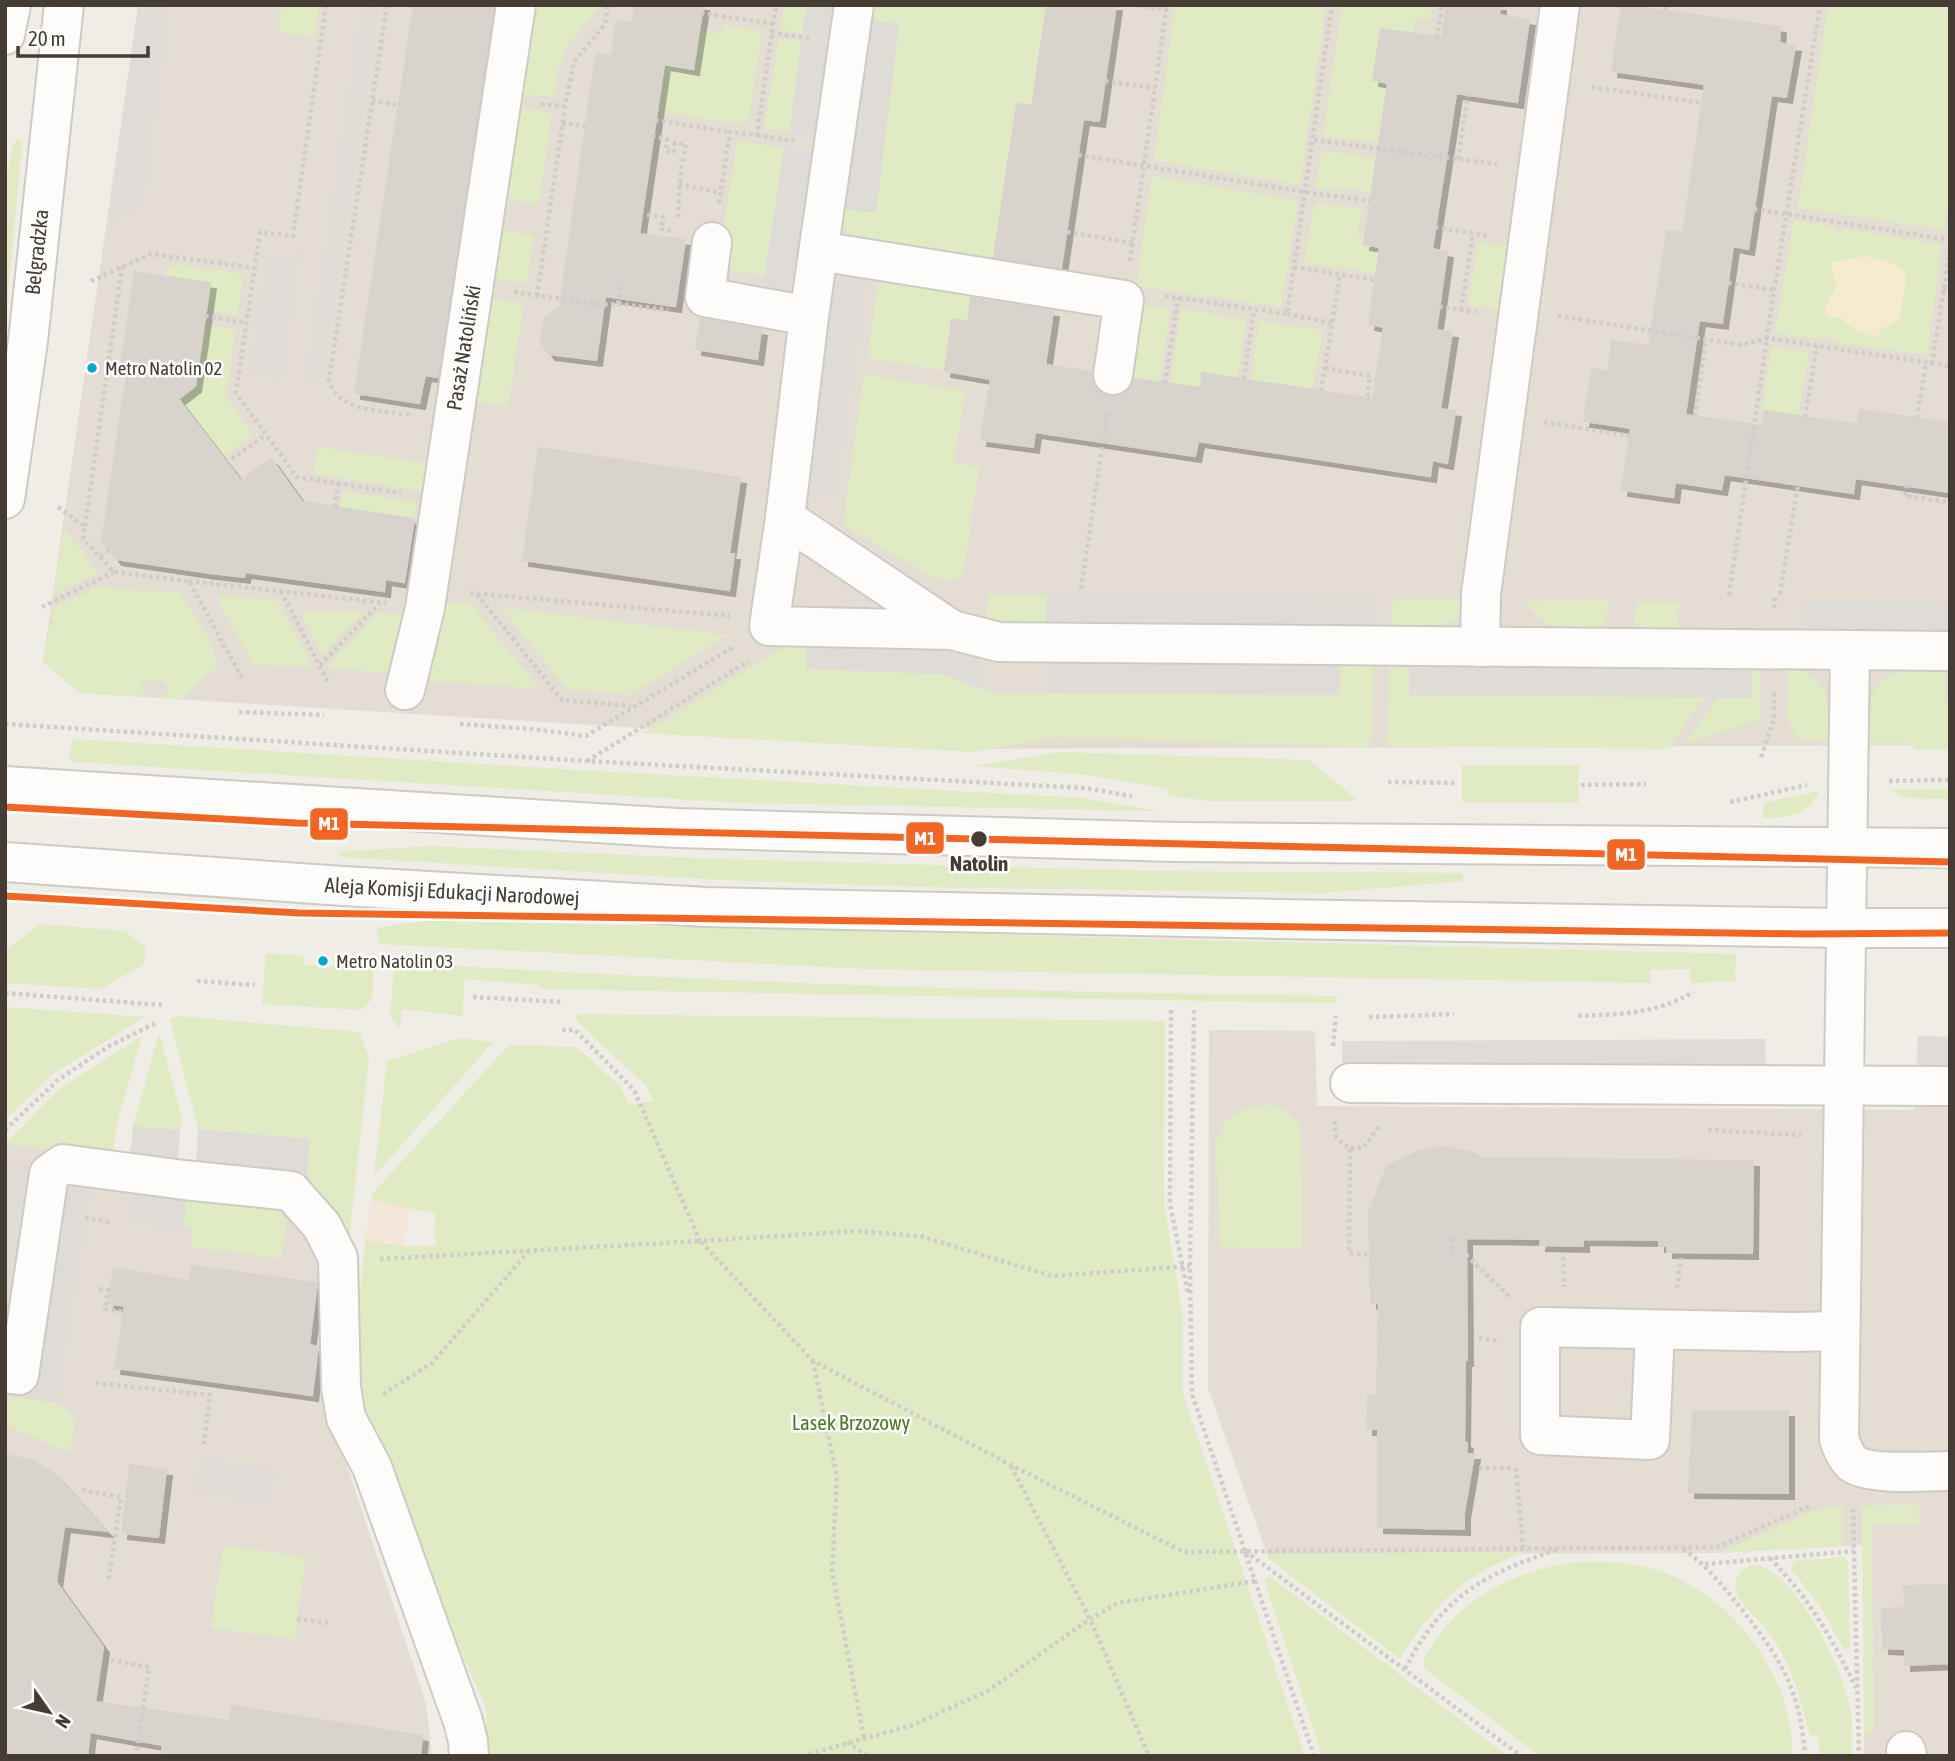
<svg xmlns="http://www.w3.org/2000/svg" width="1955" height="1761" font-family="'Asap Condensed',sans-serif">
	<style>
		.residential { fill: #e4ddd3 }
		.commercial { fill: #f4e6d8 }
		.green { fill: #e0ebc4 }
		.sand { fill: #f6eacf }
		.parking { fill: #dfdbd6 }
		.building { fill: #d8d3cd; stroke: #d8d3cc; stroke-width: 2; filter: url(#shadow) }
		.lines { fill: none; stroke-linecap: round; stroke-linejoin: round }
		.minor-casing { stroke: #cecac4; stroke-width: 42 }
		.path { stroke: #d0cdc9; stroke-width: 4.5; stroke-dasharray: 3.5 3.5; stroke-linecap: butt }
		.minor { stroke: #fdfcfb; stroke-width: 38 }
		.metro-1-casing { stroke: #fff; stroke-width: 12 }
		.metro-1 { stroke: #f26522; stroke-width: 7 }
		.bus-dot { fill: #00a9ce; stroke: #fff; stroke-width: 2.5 }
		.stop-dot { fill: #453c33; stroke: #fff; stroke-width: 2.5 }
		.labels { text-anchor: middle; stroke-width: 5; stroke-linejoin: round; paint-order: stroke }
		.bus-label { font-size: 19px; fill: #453c33; stroke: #fff; text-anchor: start }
		.street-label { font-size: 21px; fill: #453c33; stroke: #fff }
		.stop-label { font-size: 21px; font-weight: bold; fill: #453c33; stroke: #fff }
		.park-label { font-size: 21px; fill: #4c7a23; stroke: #fff }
		.line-badge { stroke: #fff; stroke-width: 2.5 }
		.badge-label { font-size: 19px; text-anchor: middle; font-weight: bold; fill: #fff }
	</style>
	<defs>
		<filter id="shadow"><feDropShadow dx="6" dy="6" stdDeviation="0" flood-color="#0004"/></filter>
	</defs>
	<rect width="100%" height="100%" fill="#f0ece6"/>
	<g class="residential">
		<path d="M138 5H1950V745L976 749 80 693 43 662Z"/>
		<path d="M1209 1030 1315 1031 1317 1106 1914 1110 1918 1036 1950 1037V1756H1864V1734L1874 1733 1871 1524 1919 1525V1505L1862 1506V1545L1717 1553 1267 1554 1208 1388Z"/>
		<path d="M5 1144 307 1173 343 1240 334 1427 426 1703 432 1756H5Z"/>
	</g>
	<path class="commercial" d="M372 1200 410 1207 403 1246 365 1240Z"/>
	<g class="green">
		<path d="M282 5H319L315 37 279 32Z"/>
		<path d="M530 5H601L566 48 558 71 554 97 516 93Z"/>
		<path d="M784 5H807L802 33 780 30Z"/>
		<path d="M865 5H1047L1032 106 1017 104 993 263 862 244C848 235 842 226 844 209L876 213 899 24 876 21 868 17Z"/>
		<path d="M1175 5H1326L1300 185 1154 160Z"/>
		<path d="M1342 5H1432L1429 21 1415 19 1413 34 1381 30 1373 80 1388 83 1381 143 1323 136Z"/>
		<path d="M1828 5H1950V199L1945 230 1798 208Z"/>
		<path d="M724 25 762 31 749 119 742 124 656 112 664 64 693 69 699 30 722 34Z"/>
		<path d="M779 38 801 41 790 132 764 128Z"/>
		<path d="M513 107 552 113 539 204 499 198Z"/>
		<path d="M17 139 21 141 22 146 5 325C5 294 0 155 17 139Z"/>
		<path d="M737 141 784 148 765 275 717 269Z"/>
		<path d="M1322 151 1377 158 1372 193 1343 188 1342 191 1316 187Z"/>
		<path d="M1152 176 1298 201 1281 307 1136 286Z"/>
		<path d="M1315 202 1362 209 1357 236 1365 238V244L1379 246 1376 273 1304 263Z"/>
		<path d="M1794 220 1835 227V231H1841L1842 228 1942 245 1927 355 1832 342 1830 338 1826 337 1825 340 1775 333Z"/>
		<path d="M496 229 534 235 527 283 489 278Z"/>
		<path d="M1478 242 1517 248 1508 311 1469 306Z"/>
		<path d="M181 265 238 273 243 278 237 315 206 311 210 283 165 276 167 267Z"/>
		<path d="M879 274 972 291 968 322 952 320 945 371 868 358Z"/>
		<path d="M486 298 524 303 508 407 470 401Z"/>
		<path d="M1133 304 1170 308 1160 383 1123 377Z"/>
		<path d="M1181 309 1247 319 1237 378 1202 373 1201 389 1170 384Z"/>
		<path d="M1259 321 1323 330 1312 389 1251 381Z"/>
		<path d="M204 325 236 329 226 396 253 435 222 458 178 399 195 386Z"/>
		<path d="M1772 346 1809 353 1798 416 1762 411Z"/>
		<path d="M864 374 965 391 954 463 979 467 964 569C959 583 946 581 934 578L843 525Z"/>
		<path d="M318 447 426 463 422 491 313 474Z"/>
		<path d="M343 491 416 502 414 519 340 508Z"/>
		<path d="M64 531 67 532 99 573 53 594Z"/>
		<path d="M103 585 119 590 180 592C193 614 215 640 217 666L181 700 162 698 169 691 163 681 146 680 139 685 147 697 80 693 43 662 49 628H53L54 620 50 619 52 609Z"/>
		<path d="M989 595H1047L1046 625C1028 625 1001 629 986 616Z"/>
		<path d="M224 596 278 601 311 664 308 668 254 664 218 603 219 598Z"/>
		<path d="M1393 599 1469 600C1453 635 1424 629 1392 629Z"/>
		<path d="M438 600 471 604 536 684V688L426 681Z"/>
		<path d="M1608 600 1606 622 1596 630C1566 630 1541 630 1526 601Z"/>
		<path d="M1637 602H1679L1678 630 1646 631 1633 624Z"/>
		<path d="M500 607 728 635 630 695 568 690Z"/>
		<path d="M304 612H364L322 655 303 617Z"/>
		<path d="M378 613 414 614 398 673 332 669 327 665Z"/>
		<path d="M799 638H807V669L943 674 994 693 1339 695 1340 665 1373 664 1372 742 1369 747 1055 737 974 752 643 733Z"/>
		<path d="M1389 664 1409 665 1410 695 1572 696V666L1646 696 1705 697 1669 749 1389 746 1387 743Z"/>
		<path d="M1752 668H1760V720L1685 744 1718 698H1751Z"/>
		<path d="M1788 668C1833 674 1828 705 1828 741L1800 740 1787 721Z"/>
		<path d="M1905 670H1946V701H1950V750H1917L1905 743H1869C1870 709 1864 679 1905 670Z"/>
		<path d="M73 739 578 770 1083 798 1159 811 743 803 73 762 69 757Z"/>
		<path d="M1059 752 1309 760 1355 798V801H1208L1167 795 1168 789 1089 775 974 766Z"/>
		<path d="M1462 765H1579L1578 803 1462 802Z"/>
		<path d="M1950 789V799L1906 798 1890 790Z"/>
		<path d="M1819 791C1808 816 1788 818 1763 818V803Z"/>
		<path d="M429 846 718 859 1158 871 1463 873V881L1323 893 925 887 721 880 340 857V852Z"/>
		<path d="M433 920 1736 954 1735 981 1691 983 1690 969 1650 970 1651 983 866 969 380 944 376 928Z"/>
		<path d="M40 924 125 931 146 948 144 964 101 989 5 983V951Z"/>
		<path d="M266 953 304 956V965L341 967 342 957 374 961 372 999 361 1010 262 1004Z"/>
		<path d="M395 962C708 983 1022 992 1336 996L1338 998 1335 1003 541 989 540 985 465 979 462 1016 402 1009 400 1028 390 1015Z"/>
		<path d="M5 1007 145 1017 51 1075 5 1120Z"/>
		<path d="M578 1014 1165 1021 1164 1204 1183 1318V1395L1305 1756H484L487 1710 454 1635 405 1507 369 1430 355 1352 365 1240 403 1246H436L434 1231 436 1214 372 1200V1194L509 1045 576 1047 620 1086 629 1105 654 1101 646 1086 580 1024 576 1019Z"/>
		<path d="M178 1016 359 1032 369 1059 349 1240H344L307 1173 310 1139 198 1129 170 1019Z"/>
		<path d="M159 1033 182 1118 180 1130 133 1126Z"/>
		<path d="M142 1036 116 1127 113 1155 5 1144 62 1087Z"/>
		<path d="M460 1038 493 1042 374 1176 387 1061Z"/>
		<path d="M1261 1105C1283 1105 1288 1110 1301 1128L1302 1248 1220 1247 1216 1142 1224 1123 1243 1109Z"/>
		<path d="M186 1194 266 1205 275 1209 287 1220 281 1258 192 1247 193 1228H184Z"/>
		<path d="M5 1396 57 1403 76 1418 69 1452 5 1425Z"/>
		<path d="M1919 1505V1525L1871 1524 1874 1733 1864 1734 1862 1506Z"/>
		<path d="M1843 1506V1546L1717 1553 1824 1507Z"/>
		<path d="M223 1545 306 1557 294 1639 211 1628Z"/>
		<path d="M1524 1552C1510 1558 1496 1563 1483 1571 1447 1591 1421 1624 1400 1659L1269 1559 1267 1554Z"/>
		<path d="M1844 1557 1848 1562 1850 1647 1847 1649 1843 1648 1822 1609 1790 1567 1795 1561Z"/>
		<path d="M1577 1562C1608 1561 1639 1562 1668 1574 1738 1603 1794 1679 1792 1756H1540L1425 1669C1421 1660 1427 1653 1432 1645 1464 1595 1521 1569 1577 1562Z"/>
		<path d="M1752 1565C1794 1565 1846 1675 1851 1712 1853 1726 1852 1741 1852 1756H1820L1818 1735 1810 1736C1801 1700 1793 1667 1771 1636 1763 1624 1742 1606 1737 1594 1731 1581 1740 1570 1752 1565Z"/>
		<path d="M1270 1577 1508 1756H1322L1264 1579Z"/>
	</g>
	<path class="sand" d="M1865 256 1889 262 1904 270 1906 276 1900 319 1882 329 1876 338C1861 333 1851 329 1840 317L1830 318 1824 311 1837 284 1833 276 1832 262Z"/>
	<g class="parking">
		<path d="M138 5H169L143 208 109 221Z"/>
		<path d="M362 5H378L322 380 306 379Z"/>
		<path d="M807 5H840L834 37 802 33Z"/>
		<path d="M868 17 876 21 899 24 876 213 844 209Z"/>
		<path d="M801 41 833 46 820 137 790 132Z"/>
		<path d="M784 148 818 154 799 274 784 289 776 292 762 294Z"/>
		<path d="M300 246 280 388 278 382 273 377 250 373 267 254 289 257 296 254Z"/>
		<path d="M844 274 868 275 834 498 807 494 827 331 835 287Z"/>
		<path d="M1047 595 1377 598V629L1046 625Z"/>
		<path d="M1799 602 1950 603V632H1799Z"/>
		<path d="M807 638 945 643 980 658 979 689 943 674 806 669Z"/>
		<path d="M1047 662 1340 665 1339 695 1046 693Z"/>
		<path d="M1409 665 1752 668 1751 698 1409 695Z"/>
		<path d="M1918 1036 1950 1037V1067H1917Z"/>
		<path d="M1765 1039 1766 1073 1342 1075V1041Z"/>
		<path d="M133 1126 180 1130 178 1162 130 1158Z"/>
		<path d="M198 1129 310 1139 307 1173 196 1164Z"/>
		<path d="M5 1161 29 1164 5 1318Z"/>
		<path d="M58 1186 91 1192 57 1403 25 1398Z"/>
		<path d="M125 1191 186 1194 184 1228 128 1224 130 1198Z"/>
		<path d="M200 1459 276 1469 271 1503 196 1493Z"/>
	</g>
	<g class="building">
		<path d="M414 5H494L438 377 425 375 419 403 355 393Z"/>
		<path d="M635 5H703L693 69 664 64 639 234 685 240 675 306 605 296 596 360 549 354 541 342 545 318 560 306 596 54 612 56 616 21 632 23Z"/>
		<path d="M1047 5H1116L1099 121 1083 119 1061 268 994 257 1017 104 1032 106Z"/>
		<path d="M1447 5H1500L1499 15 1529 20 1517 102 1456 93 1432 249 1447 252 1436 330 1452 332 1440 409 1455 411 1447 463 1432 460 1430 476 1198 441 1195 456 1035 432 1033 447 981 440 991 379 945 371 952 319 968 322 971 298 1053 311 1045 365 1091 372 1093 384 1099 392 1109 396 1122 395 1130 389 1134 379 1201 388 1202 373 1373 399 1384 327 1369 324 1380 247 1364 244 1388 83 1373 80 1381 29 1442 38Z"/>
		<path d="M1622 5 1780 27 1779 43 1795 46 1786 97 1771 95 1748 249 1733 246 1722 323 1699 320 1685 415 1763 426 1765 411 1858 425 1860 410 1950 423V492L1855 478 1853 493 1724 474 1721 489 1675 482 1673 497 1622 490 1631 428 1584 421 1592 369 1608 372 1612 341 1649 346 1667 231 1683 233 1705 84 1612 71Z"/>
		<path d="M135 272 210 283 195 386 178 399 241 481 271 459 302 502 414 519 404 582 385 579 384 591 245 572 244 577 210 573 116 559 102 541 128 367 121 366Z"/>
		<path d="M701 319 761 330 757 359 696 349Z"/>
		<path d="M539 448 740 478 729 554H734L729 590 523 560Z"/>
		<path d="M1445 1147 1470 1152 1482 1158 1753 1161 1752 1253 1667 1252V1246H1659V1240L1583 1239V1246L1540 1245 1541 1239 1466 1238 1467 1360H1465L1464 1442 1467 1443 1466 1454H1474L1464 1513V1529L1378 1527V1429H1367L1368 1396H1377L1379 1303H1371L1369 1213 1387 1166 1420 1151Z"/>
		<path d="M192 1266 317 1283 309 1345 318 1347 312 1395 115 1368 125 1306 108 1303 114 1268 189 1281Z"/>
		<path d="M1693 1411H1788V1493L1689 1492Z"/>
		<path d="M5 1455 31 1460 55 1474 106 1531 64 1526 56 1582 103 1647 95 1702 229 1721 232 1706 422 1736 420 1756H161L163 1745 90 1732 87 1756H5Z"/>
		<path d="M130 1465 166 1470 158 1537 122 1533Z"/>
		<path d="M1950 1585V1663L1905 1665V1649L1883 1648 1882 1609 1905 1608 1904 1586Z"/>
	</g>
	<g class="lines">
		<g class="minor-casing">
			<g id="minor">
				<path d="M854 5 809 316 785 518 769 626 952 630 999 642 1950 651"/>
				<path d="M5 35 11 5"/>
				<path d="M712 242 705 297 809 316"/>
				<path d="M819 251 1124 300 1113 375"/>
				<path d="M5 499 28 341 64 5"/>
				<path d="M785 518 952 630"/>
				<path d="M1480 647 1481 594 1560 5"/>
				<path d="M1850 650 1839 1439C1842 1447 1845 1456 1852 1463 1869 1476 1927 1471 1950 1471"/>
				<path d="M405 690 425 608 516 5"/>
				<path d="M5 786 677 828 1175 842 1950 848"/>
				<path d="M5 862 343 886 706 907 1280 919 1845 928H1950"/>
				<path d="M1350 1083 1950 1086"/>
				<path d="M1655 1330 1650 1440 1540 1435V1327L1793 1332 1839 1331"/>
				<path d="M5 1373 19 1375 49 1174 63 1164 184 1180 291 1191 322 1226 338 1258 341 1387 346 1418 372 1467 463 1721 468 1741 469 1756"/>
				<path d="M1906 1751 1907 1756"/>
			</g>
		</g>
		<g class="path">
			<path d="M326 5 293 236 260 232 236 393 297 477 401 493"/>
			<path d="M387 5 329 381C339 413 384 410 411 415"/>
			<path d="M1137 5 1167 10"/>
			<path d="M1665 10 1666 5"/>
			<path d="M701 13 773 24"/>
			<path d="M771 33 809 38"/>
			<path d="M1437 38 1442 5"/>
			<path d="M1105 81 1155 88"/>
			<path d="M1592 87 1702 103"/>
			<path d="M372 101 398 105"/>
			<path d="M541 104 564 106"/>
			<path d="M655 120 730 132"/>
			<path d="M562 123 585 126"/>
			<path d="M757 135 794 141"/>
			<path d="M652 136 667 139 666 151 674 152 675 143 686 144 681 169 678 217"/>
			<path d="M1314 140 1497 164"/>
			<path d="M1078 155 1305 192 1371 201"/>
			<path d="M1458 159 1468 95"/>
			<path d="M679 184 721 193"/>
			<path d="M719 203 730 132 757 135 776 5"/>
			<path d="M1754 209 1950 240"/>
			<path d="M647 215 663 217 661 229 671 231"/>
			<path d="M1435 227 1489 236"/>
			<path d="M1067 232 1133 243"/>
			<path d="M1130 261 1167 5"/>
			<path d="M1294 267 1375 280"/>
			<path d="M91 281 151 254 255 268"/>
			<path d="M1728 283 1774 290"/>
			<path d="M1943 290 1950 291"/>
			<path d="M514 292 601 305 618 304 668 310"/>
			<path d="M537 296 565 107 574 62 605 24 608 5"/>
			<path d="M1165 296 1287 314 1332 5"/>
			<path d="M618 304 621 283"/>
			<path d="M1439 307 1476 312"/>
			<path d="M1461 310 1473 234"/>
			<path d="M1287 314 1332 323"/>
			<path d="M205 316 247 323"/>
			<path d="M1558 316 1742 345 1767 338 1950 366"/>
			<path d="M1932 364 1950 249"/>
			<path d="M1325 368 1370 376 1367 398"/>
			<path d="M1244 379 1254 310"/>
			<path d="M1165 383 1178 298"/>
			<path d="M1321 391 1340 275"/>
			<path d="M1695 416 1706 339"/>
			<path d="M1805 417 1817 346"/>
			<path d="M1917 418 1926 363"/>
			<path d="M1544 422 1630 436"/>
			<path d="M226 463 266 435"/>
			<path d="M1907 485 1905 496 1950 502"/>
			<path d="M58 507 84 526 83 539 114 572 189 581 242 678"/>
			<path d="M335 507 338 483"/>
			<path d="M85 526 122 267"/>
			<path d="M100 556 109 550"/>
			<path d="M189 581 386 603"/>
			<path d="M1081 589 1107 414"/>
			<path d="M281 591 329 684"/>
			<path d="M470 593 730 616"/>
			<path d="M477 594 562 700 631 706"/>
			<path d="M1780 594 1798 485"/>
			<path d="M1729 595 1774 290 1820 5"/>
			<path d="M42 607 114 572"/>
			<path d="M1774 608 1775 595"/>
			<path d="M320 665 380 603"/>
			<path d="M239 712 324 715"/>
			<path d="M5 724 586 761 1085 788 1132 796"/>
			<path d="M460 724 532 729 586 736 735 646"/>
			<path d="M1761 757 1774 720V690"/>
			<path d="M587 761 749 661"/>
			<path d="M1889 781 1950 780"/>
			<path d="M1388 782 1458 783"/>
			<path d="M1581 785 1646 784"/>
			<path d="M1730 802 1807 785"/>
			<path d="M197 981 255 985"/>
			<path d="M5 993 162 1005"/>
			<path d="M473 997 563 1002"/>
			<path d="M1171 1010 1170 1204 1188 1294"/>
			<path d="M1194 1010 1190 1266 1192 1394 1314 1756"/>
			<path d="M1578 1016C1622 1014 1655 1014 1694 992"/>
			<path d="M1369 1017 1454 1014"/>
			<path d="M562 1030H575L634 1090 700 1241 857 1231 920 1236 1052 1276 1190 1266"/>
			<path d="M1333 1046 1336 1016"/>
			<path d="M1335 1121 1336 1137 1350 1149 1364 1147 1380 1125"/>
			<path d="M5 1130 58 1080 109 1046 156 1023"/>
			<path d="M1708 1130 1801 1135"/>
			<path d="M1350 1149 1349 1253 1371 1255"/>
			<path d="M85 1218 110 1222"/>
			<path d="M1452 1238 1453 1255"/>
			<path d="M1466 1255 1512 1299"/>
			<path d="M1563 1257 1564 1287"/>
			<path d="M380 1259 700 1241 813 1361 1011 1465 1184 1552 1717 1547 1812 1505"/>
			<path d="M1677 1288 1681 1258"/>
			<path d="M99 1289 108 1290 105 1309 124 1312"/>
			<path d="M1479 1338 1500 1341"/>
			<path d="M813 1361 837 1478 832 1571 864 1738"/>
			<path d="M96 1383 210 1395 204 1444"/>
			<path d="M383 1394 432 1363 528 1252"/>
			<path d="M1011 1466 1090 1619 1149 1756"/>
			<path d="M1479 1468H1515"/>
			<path d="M1516 1468 1523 1548"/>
			<path d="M82 1490 121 1497 108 1583"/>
			<path d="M1853 1509 1859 1756"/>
			<path d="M1683 1549C1706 1565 1722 1585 1739 1606 1780 1658 1800 1688 1805 1756"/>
			<path d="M1245 1551 1521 1756"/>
			<path d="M1770 1558C1810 1600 1831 1636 1856 1688"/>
			<path d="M1705 1564 1854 1551"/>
			<path d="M297 1619 328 1623"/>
			<path d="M111 1660 149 1667 136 1756"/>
			<path d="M1405 1669C1442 1596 1484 1574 1559 1549"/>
			<path d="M847 1742 868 1756"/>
			<path d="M802 1756 913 1725 988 1691 1090 1619 1118 1603 1255 1581"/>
		</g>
		<use href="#minor" class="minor"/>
		<g class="metro-1-casing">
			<g id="metro-1">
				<path d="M5 807 297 823 1950 862"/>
				<path d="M5 896 299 913 1806 934 1950 933"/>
			</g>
		</g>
		<use href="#metro-1" class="metro-1"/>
	</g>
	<g class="bus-dot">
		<circle cx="92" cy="368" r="6"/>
		<circle cx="323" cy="961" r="6"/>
	</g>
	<circle class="stop-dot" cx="979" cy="839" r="9"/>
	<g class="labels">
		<g class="bus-label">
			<text x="105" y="375">Metro Natolin 02</text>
			<text x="336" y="968">Metro Natolin 03</text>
		</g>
		<g class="street-label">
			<text transform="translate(37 252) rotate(-84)" y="7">Belgradzka</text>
			<text transform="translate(464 348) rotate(-81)" y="7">Pasaż Natoliński</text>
			<text transform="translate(452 892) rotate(3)" y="7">Aleja Komisji Edukacji Narodowej</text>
		</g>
		<g class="stop-label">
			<text x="979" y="871">Natolin</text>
		</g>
		<g class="park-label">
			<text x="851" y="1430">Lasek Brzozowy</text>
		</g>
	</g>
	<g class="line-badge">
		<rect x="309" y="807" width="40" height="34" rx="7" fill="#f26522"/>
		<rect x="905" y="821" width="40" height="34" rx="7" fill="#f26522"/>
		<rect x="1606" y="838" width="40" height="33" rx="7" fill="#f26522"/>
	</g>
	<g class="badge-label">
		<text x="329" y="830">M1</text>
		<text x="925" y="845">M1</text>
		<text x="1626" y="861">M1</text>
	</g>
	<rect width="1955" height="1761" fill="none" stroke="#453c33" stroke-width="14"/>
	<g transform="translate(49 1712) rotate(124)" stroke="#ffffff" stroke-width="5" paint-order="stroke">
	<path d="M0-5L12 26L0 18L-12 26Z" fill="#453c33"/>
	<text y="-10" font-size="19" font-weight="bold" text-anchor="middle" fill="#453c33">N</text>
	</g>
	<path d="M18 46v10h130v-10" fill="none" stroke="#453c33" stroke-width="3.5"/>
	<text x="28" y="46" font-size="21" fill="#453c33" stroke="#ffffff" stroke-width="5" paint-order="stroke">20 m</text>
</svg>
